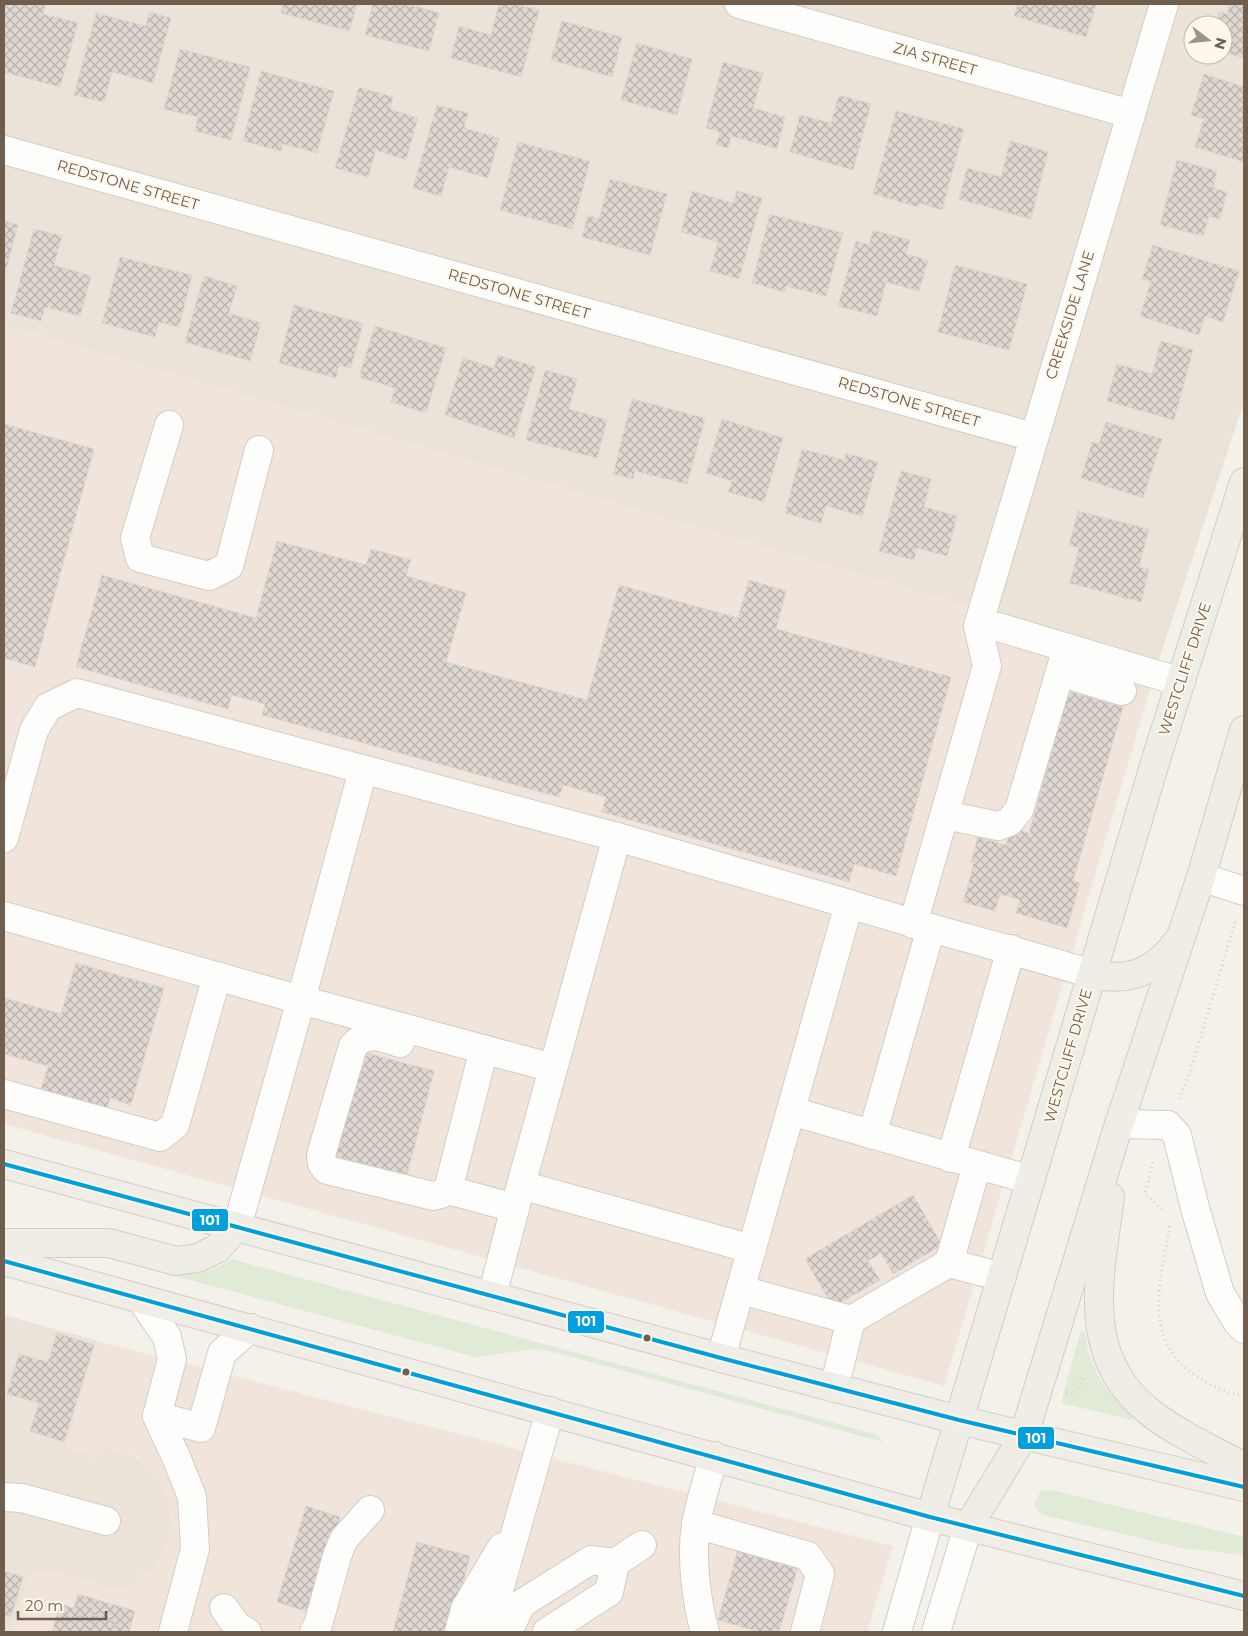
<svg xmlns="http://www.w3.org/2000/svg" width="1248" height="1636" font-family="Montserrat,sans-serif">
	<style>
		.residential { fill: #ebe3d7; fill-rule: evenodd }
		.commercial { fill: #f1e5db }
		.green { fill: #e0ead6 }
		.building { fill: url(#building-cross-hatch); stroke: #dcd6cd }
		.lines { fill: none; stroke-linecap: round; stroke-linejoin: round }
		.minor-casing { stroke: #d2cdc7; stroke-width: 30 }
		.major-casing { stroke: #d3cdc7; stroke-width: 30 }
		.path { stroke: #d6d0cb; stroke-width: 3; stroke-dasharray: 1 4; stroke-linecap: butt }
		.minor { stroke: #fdfdfc; stroke-width: 28 }
		.major { stroke: #f0ede6; stroke-width: 28 }
		.bus-1-casing { stroke: #fdf7eb; stroke-width: 8 }
		.bus-1 { stroke: #00a0dc; stroke-width: 4 }
		.bus-dot { fill: #6f5d4e; stroke: #fdf7eb; stroke-width: 2 }
		.labels { text-anchor: middle; stroke-width: 4; stroke-linejoin: round; paint-order: stroke }
		.street-label { font-size: 15px; fill: #6f5d4e; stroke: #fdf7eb }
		.line-badge { stroke: #fdf7eb; stroke-width: 2 }
		.badge-label { font-size: 14px; text-anchor: middle; font-weight: bold; fill: #fff }
	</style>
	<defs>
		<pattern id="building-cross-hatch" width="8" height="8" patternUnits="userSpaceOnUse" patternTransform="scale(1.25)"><rect width="8" height="8" fill="#dfd8d2"/><path d="M0 0l8 8M0 8l8-8" fill="none" stroke="#b9b2ad"/></pattern>
	</defs>
	<rect width="100%" height="100%" fill="#f4f1ea"/>
	<g class="residential">
		<path d="M4 4H1244V402L1158 662 4 325ZM1193 25H1223V55H1193Z"/>
		<path d="M4 1315 98 1341 66 1448H109L140 1459 145 1465 144 1469 154 1477 164 1490 170 1509 171 1529 165 1551 155 1567 126 1588 105 1587 78 1577 29 1574 12 1632H4Z"/>
	</g>
	<g class="commercial">
		<path d="M4 325 1158 662 944 1386 4 1124Z"/>
		<path d="M98 1341 893 1546 867 1632H12L29 1574 45 1570 78 1577 105 1587 126 1588 155 1567 165 1551 171 1529 170 1509 164 1490 154 1477 144 1469V1465L139 1463 140 1458 109 1448 96 1457 66 1448Z"/>
	</g>
	<g class="green">
		<path d="M103 1254C129 1260 173 1276 199 1273 211 1272 221 1265 231 1259L872 1433 880 1437 883 1442 558 1353 535 1349 475 1357 105 1257Z"/>
		<path d="M1081 1330 1085 1332C1088 1366 1106 1393 1132 1416L1133 1420 1061 1403Z"/>
		<path d="M1051 1490 1244 1537V1555L1182 1548 1043 1515 1036 1509 1035 1501 1041 1491Z"/>
	</g>
	<g class="building">
		<path d="M5 4H45L43 14 78 23 60 87 4 72V9Z"/>
		<path d="M283 4H357L349 31 281 13Z"/>
		<path d="M373 4H407L439 13 429 51 365 35Z"/>
		<path d="M499 4H514L539 10 521 77 451 58 459 26 491 35Z"/>
		<path d="M1018 4H1096L1086 37 1014 16Z"/>
		<path d="M1230 4H1244V58L1223 52V25H1216L1219 12 1227 14Z"/>
		<path d="M149 12 171 18 153 83 112 72 104 102 74 95 96 13 146 26Z"/>
		<path d="M562 21 622 37 612 77 551 60Z"/>
		<path d="M637 43 692 59 677 115 621 100Z"/>
		<path d="M180 49 250 67 231 140 195 131 198 117 164 109Z"/>
		<path d="M723 62 763 73 753 108 785 117 777 149 731 136 728 148 716 145 720 132 706 128Z"/>
		<path d="M261 71 334 91 317 153 283 144 281 151 243 141Z"/>
		<path d="M1204 74 1244 87V162L1195 147 1204 119 1191 115Z"/>
		<path d="M359 87 393 97 390 109 418 118 406 160 376 150 368 177 335 168Z"/>
		<path d="M839 95 871 104 853 170 790 152 800 115 831 123Z"/>
		<path d="M437 105 468 113 464 128 499 138 488 178 449 167 441 196 413 188Z"/>
		<path d="M896 111 964 129 942 210 919 203 918 207 873 194Z"/>
		<path d="M1010 141 1048 152 1031 219 959 199 967 168 1001 177Z"/>
		<path d="M518 142 590 161 572 229 500 210Z"/>
		<path d="M1177 160 1217 171 1213 188 1227 192 1220 219 1209 216 1203 236 1160 225Z"/>
		<path d="M610 179 667 194 650 255 582 237 588 215 599 219Z"/>
		<path d="M692 191 733 203 737 191 762 198 739 279 710 271 718 242 681 232Z"/>
		<path d="M770 214 843 233 826 296 786 286 785 292 752 283Z"/>
		<path d="M4 221 18 225 4 277Z"/>
		<path d="M34 229 62 236 54 265 91 276 80 316 45 307 41 321 11 313Z"/>
		<path d="M873 230 910 240 906 254 928 260 919 291 886 282 877 316 838 306 856 241 869 245Z"/>
		<path d="M1153 245 1239 271 1223 322 1205 316 1199 335 1140 316 1151 281 1142 279Z"/>
		<path d="M120 257 192 275 179 327 159 322 155 337 102 323Z"/>
		<path d="M955 265 1027 284 1009 350 938 332Z"/>
		<path d="M204 276 237 286 229 313 261 323 250 361 185 342Z"/>
		<path d="M294 305 363 323 351 368 339 365 336 378 279 363Z"/>
		<path d="M375 326 446 348 426 413 391 402 395 388 359 377Z"/>
		<path d="M1161 341 1193 350 1174 420 1107 401 1117 364 1152 374Z"/>
		<path d="M498 355 536 367 514 438 445 415 463 358 494 368Z"/>
		<path d="M545 370 577 379 569 409 607 420 597 458 526 440Z"/>
		<path d="M632 399 705 418 687 484 635 471 633 479 613 474Z"/>
		<path d="M722 419 783 438 764 502 728 492 732 481 706 473Z"/>
		<path d="M1106 422 1162 439 1143 498 1081 478 1092 442 1099 444Z"/>
		<path d="M4 424 94 449 35 667 4 658Z"/>
		<path d="M802 449 844 460 846 453 878 462 862 516 826 506 821 523 785 513Z"/>
		<path d="M901 471 931 479 924 507 957 516 947 556 917 548 914 560 879 551Z"/>
		<path d="M1078 511 1149 529 1139 567 1149 569 1141 602 1070 583 1079 548 1069 545Z"/>
		<path d="M277 541 366 565 371 549 411 560 406 576 466 593 446 662 587 700 619 585 738 618 749 580 786 591 776 629 951 677 896 876 854 864 849 882 602 812 606 797 563 785 559 797 262 715 265 704 232 695 228 709 76 667 102 575 256 618Z"/>
		<path d="M1069 691 1123 707 1073 881 1080 883 1067 928 1016 913 1020 900 1000 894 995 911 963 902 974 863 971 862 978 837 1006 845 1011 828 1029 833Z"/>
		<path d="M76 963 164 988 131 1105 110 1098 106 1112 40 1093 48 1066 4 1054V998L61 1014Z"/>
		<path d="M367 1053 434 1071 407 1175 326 1154 350 1064 363 1067Z"/>
		<path d="M913 1195 942 1245 893 1274 881 1253 868 1261 880 1280 833 1307 805 1259Z"/>
		<path d="M57 1333 94 1345 64 1442 30 1431 39 1403 7 1394 19 1354 48 1362Z"/>
		<path d="M306 1506 340 1517 311 1613 277 1602Z"/>
		<path d="M417 1542 470 1556 450 1632H393Z"/>
		<path d="M739 1546 799 1564 779 1632H760L718 1620Z"/>
		<path d="M4 1571 23 1577 11 1617 4 1615Z"/>
		<path d="M78 1594 95 1599 91 1614 116 1622 113 1632H52L60 1604 74 1608Z"/>
		<path d="M95 1599 135 1611 129 1632H113L116 1622 91 1614Z"/>
	</g>
	<g class="lines">
		<g class="minor-casing">
			<g id="minor">
				<path d="M739 4 1131 114"/>
				<path d="M4 150 1033 437"/>
				<path d="M169 425 135 538 140 558 209 576 229 566 259 450"/>
				<path d="M978 626 1164 4"/>
				<path d="M1060 672 1122 691"/>
				<path d="M945 815 998 826 1009 822 1019 810 1067 648"/>
				<path d="M4 838 34 730 48 707 77 693 617 837"/>
				<path d="M1201 877 1244 891"/>
				<path d="M4 916 301 1000 553 1068"/>
				<path d="M913 924 987 666 978 626 998 627 1181 682"/>
				<path d="M400 1043C382 1037 367 1030 353 1046L321 1155 322 1164 327 1170 433 1196 441 1194 448 1190"/>
				<path d="M484 1049 448 1190 515 1208"/>
				<path d="M4 1094 160 1137 175 1125 217 976"/>
				<path d="M791 1111 1031 1180"/>
				<path d="M1119 1124 1168 1125 1177 1135 1195 1208 1220 1293 1238 1323 1244 1329"/>
				<path d="M872 1135 931 928"/>
				<path d="M951 1158 1011 949"/>
				<path d="M521 1185 752 1249"/>
				<path d="M237 1227 301 1000 363 770"/>
				<path d="M949 1263 977 1165"/>
				<path d="M741 1290 851 1320"/>
				<path d="M492 1296 521 1185 617 837 849 904"/>
				<path d="M141 1299 167 1337 172 1359 157 1416 176 1457 192 1497 195 1549 173 1632"/>
				<path d="M721 1358 849 904C929 929 1011 949 1092 974"/>
				<path d="M834 1388 851 1320 949 1263 1002 1277"/>
				<path d="M157 1416 201 1428 222 1353 250 1328"/>
				<path d="M4 1497 22 1498 106 1521"/>
				<path d="M696 1524 808 1556 820 1574 805 1632"/>
				<path d="M224 1608 237 1626 247 1632"/>
				<path d="M314 1632 318 1625 337 1556 344 1539 370 1510"/>
				<path d="M459 1632 465 1609 502 1547"/>
				<path d="M487 1632 550 1411"/>
				<path d="M508 1632 521 1604 591 1560 615 1563 642 1545"/>
				<path d="M547 1632 609 1592 615 1563"/>
				<path d="M705 1632C696 1600 691 1557 696 1524 700 1501 708 1478 714 1456"/>
				<path d="M897 1632 930 1517"/>
				<path d="M936 1632 968 1527"/>
			</g>
		</g>
		<g class="major-casing">
			<g id="major">
				<path d="M1092 974C1130 983 1157 971 1179 939"/>
				<path d="M4 1164 721 1358 959 1420 1244 1487"/>
				<path d="M1110 1197C1100 1276 1078 1357 1151 1413 1179 1435 1214 1450 1244 1467"/>
				<path d="M4 1243H109L176 1261 198 1258 218 1248 237 1227"/>
				<path d="M4 1261 930 1517 1244 1596"/>
				<path d="M930 1517 1157 756 1244 482"/>
				<path d="M968 1527 1024 1435 1119 1124 1201 877 1244 730"/>
			</g>
		</g>
		<g class="path">
			<path d="M1179 1099 1191 1069 1236 919"/>
			<path d="M1153 1162 1145 1194 1165 1211"/>
			<path d="M1170 1226C1160 1281 1141 1341 1198 1377 1212 1386 1227 1394 1244 1395"/>
			<path d="M1066 1393 1074 1394 1085 1377"/>
		</g>
		<use href="#minor" class="minor"/>
		<use href="#major" class="major"/>
		<g class="bus-1-casing">
			<g id="bus-1">
				<path d="M4 1164 721 1358 959 1420 1244 1487"/>
				<path d="M4 1261 930 1517 1244 1596"/>
			</g>
		</g>
		<use href="#bus-1" class="bus-1"/>
	</g>
	<g class="bus-dot">
		<circle cx="647" cy="1338" r="4.5"/>
		<circle cx="406" cy="1372" r="4.5"/>
	</g>
	<g class="labels">
		<g class="street-label">
			<text transform="translate(935 59) rotate(16)" y="5">ZIA STREET</text>
			<text transform="translate(128 185) rotate(16)" y="5">REDSTONE STREET</text>
			<text transform="translate(519 294) rotate(16)" y="5">REDSTONE STREET</text>
			<text transform="translate(1070 315) rotate(-73)" y="5">CREEKSIDE LANE</text>
			<text transform="translate(909 402) rotate(16)" y="5">REDSTONE STREET</text>
			<text transform="translate(1185 669) rotate(-72)" y="5">WESTCLIFF DRIVE</text>
			<text transform="translate(1068 1056) rotate(-74)" y="5">WESTCLIFF DRIVE</text>
		</g>
	</g>
	<g class="line-badge">
		<rect x="191" y="1208" width="38" height="24" rx="5" fill="#00a0dc"/>
		<rect x="567" y="1310" width="38" height="24" rx="5" fill="#00a0dc"/>
		<rect x="1017" y="1426" width="38" height="24" rx="5" fill="#00a0dc"/>
	</g>
	<g class="badge-label">
		<text x="210" y="1225">101</text>
		<text x="586" y="1326">101</text>
		<text x="1036" y="1443">101</text>
	</g>
	<rect width="1248" height="1636" fill="none" stroke="#6f5d4e" stroke-width="10"/>
	<g transform="translate(1208 40) rotate(106)"><circle r="24" fill="#fdf7eb" stroke="#c4b9ac"/>
	<path d="M0-4L9 19L0 12L-9 19Z" fill="#9e9185"/>
	<text y="-8" font-size="14" font-weight="bold" text-anchor="middle" fill="#6f5d4e">N</text>
	</g>
	<path d="M18 1611v8h88v-8" fill="none" stroke="#6f5d4e" stroke-width="2.5"/>
	<text x="25" y="1611" font-size="15" fill="#6f5d4e" stroke="#fdf7eb" stroke-width="4" paint-order="stroke">20 m</text>
</svg>
